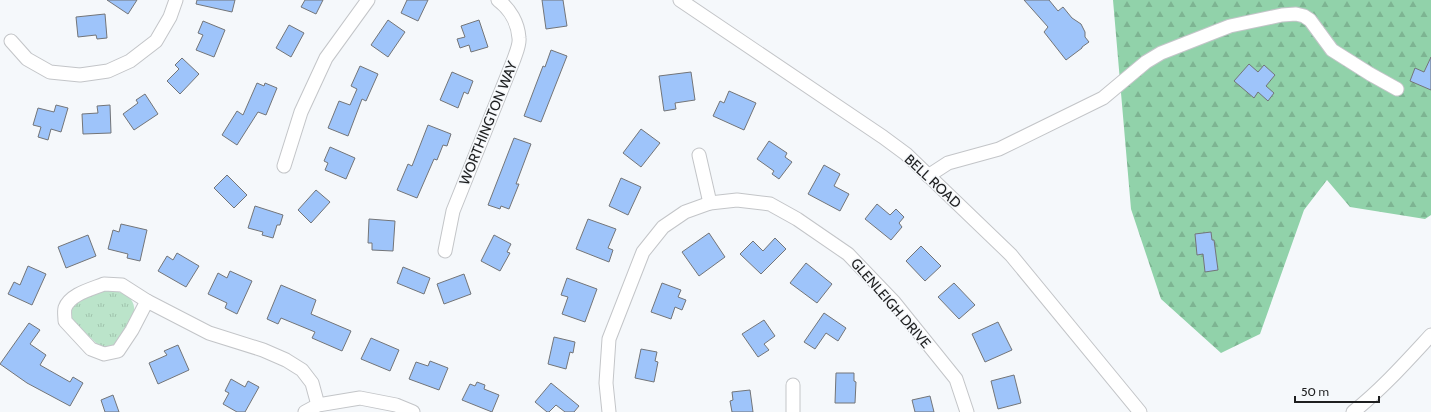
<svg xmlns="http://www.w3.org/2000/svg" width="1431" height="412" font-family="Cabin,sans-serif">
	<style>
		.grass { fill: url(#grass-tufts) }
		.forest { fill: url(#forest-firs) }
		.building { fill: #9ec4fa; stroke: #737578 }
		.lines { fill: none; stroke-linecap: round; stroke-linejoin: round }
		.minor-casing { stroke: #c3c5c8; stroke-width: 15 }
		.minor { stroke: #fff; stroke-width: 13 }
		.labels { text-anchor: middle; stroke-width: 3; stroke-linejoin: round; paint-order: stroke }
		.street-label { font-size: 14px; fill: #1e1f20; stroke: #f5f8fb }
	</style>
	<defs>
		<pattern id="grass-tufts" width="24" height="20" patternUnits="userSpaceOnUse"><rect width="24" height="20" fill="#bbe4ca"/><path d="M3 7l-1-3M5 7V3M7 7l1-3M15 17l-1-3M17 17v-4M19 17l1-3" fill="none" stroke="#a0c3ad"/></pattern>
		<pattern id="forest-firs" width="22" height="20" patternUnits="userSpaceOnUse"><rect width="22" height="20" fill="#91d2aa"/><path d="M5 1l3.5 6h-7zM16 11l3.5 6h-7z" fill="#7db492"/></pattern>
	</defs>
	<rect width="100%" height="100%" fill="#f5f8fb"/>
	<path class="grass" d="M102 290C117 290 137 294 134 314L118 342 112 346 105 348 98 345 72 320 70 313 72 306 80 299Z"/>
	<path class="forest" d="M1113 0H1431V215L1425 219 1350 207 1327 180 1304 210 1260 334 1221 353 1161 299 1131 209Z"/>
	<g class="building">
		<path d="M107 0H137L128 14Z"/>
		<path d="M197 0H235L232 12 196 4Z"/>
		<path d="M305 0H323L316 14 301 7Z"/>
		<path d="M407 0H428L418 21 401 13Z"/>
		<path d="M542 0H563L567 26 546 29Z"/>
		<path d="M1024 0H1049L1058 11 1063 7 1072 18 1081 24 1085 32V37L1089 42 1082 47V48L1066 60 1044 32 1048 27Z"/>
		<path d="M105 14 107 38 97 39 96 35 78 37 76 17Z"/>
		<path d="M388 20 405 32 388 57 371 45Z"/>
		<path d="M479 20 488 47 471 52 469 45 460 48 457 39 465 37 461 26Z"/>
		<path d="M203 21 225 30 214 57 196 50 203 35 198 33Z"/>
		<path d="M289 25 304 33 291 57 276 48Z"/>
		<path d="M551 50 567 56 541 122 524 116 543 66 545 67Z"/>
		<path d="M1431 57V90L1410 81 1415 68 1424 72Z"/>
		<path d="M182 58 199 74 180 94 167 81 179 69 175 65Z"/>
		<path d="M1249 64 1258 72 1264 65 1275 75 1266 86 1274 93 1268 101 1258 92 1254 98 1234 81Z"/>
		<path d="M360 66 378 74 366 101 362 99 348 136 328 128 339 101 350 105 357 89 351 86Z"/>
		<path d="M452 72 473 81 468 94 464 92 458 108 440 100Z"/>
		<path d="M691 72 695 100 675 103 676 109 664 111 659 76Z"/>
		<path d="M257 83 264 86 265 83 277 88 266 115 258 112 237 145 222 135 237 111 243 115Z"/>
		<path d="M729 91 756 103 744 130 713 116 720 101 724 103Z"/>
		<path d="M145 94 158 114 134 130 123 114 138 103 136 100Z"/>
		<path d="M56 105 68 108 61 132 51 129 48 140 38 137 41 127 33 125 38 108 54 112Z"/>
		<path d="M110 105 111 133 83 134 82 114 98 113 97 106Z"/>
		<path d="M428 125 451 134 447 146 443 145 437 160 434 159 417 198 397 190 408 164 412 166Z"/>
		<path d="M641 129 660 143 641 167 623 153Z"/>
		<path d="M514 138 531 144 516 184H519L509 209 501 206 500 209 488 205Z"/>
		<path d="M769 141 787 153 785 157 792 162 779 179 772 174 774 171 757 159Z"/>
		<path d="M330 147 355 158 346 179 325 170 328 163 324 161Z"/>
		<path d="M824 165 840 174 834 186 849 194 840 211 808 194Z"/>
		<path d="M227 175 247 195 234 208 214 188Z"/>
		<path d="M621 178 641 187 628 215 609 206Z"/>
		<path d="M316 190 330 202 311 223 298 210Z"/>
		<path d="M877 204 890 215 896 209 904 217 899 223 902 227 891 240 865 219Z"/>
		<path d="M255 206 283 215 280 225H277L273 238 262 235 263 232 248 228Z"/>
		<path d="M369 219 395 221 393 251 372 250V243H368Z"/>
		<path d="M588 219 616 229 608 248 613 250 609 262 576 249Z"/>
		<path d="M121 224 147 230 140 261 127 258 128 254 108 249 113 230 119 232Z"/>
		<path d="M1211 232 1212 240H1214L1218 270 1205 272 1203 254 1197 255 1195 234Z"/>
		<path d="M709 233 725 257 699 276 682 252Z"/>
		<path d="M88 235 96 256 66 268 58 247Z"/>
		<path d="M494 235 511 244 507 252 510 253 500 271 481 261Z"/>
		<path d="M775 238 786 249 761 274 740 254 753 241 763 251Z"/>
		<path d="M921 246 941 266 925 281 906 261Z"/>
		<path d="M177 253 199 266 186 287 158 271 167 256 173 260Z"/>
		<path d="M806 263 832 284 817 303 790 283Z"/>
		<path d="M28 266 46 274 32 305 8 294 14 282 20 285Z"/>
		<path d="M403 267 430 278 424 294 397 283Z"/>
		<path d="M230 271 252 281 237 314 225 308 227 303 208 294 218 273 227 278Z"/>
		<path d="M464 274 471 294 444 304 437 284Z"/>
		<path d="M567 278 597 289 585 322 562 314 568 297 561 295Z"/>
		<path d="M662 283 681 290 678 297 686 300 682 310 675 307 671 319 651 312Z"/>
		<path d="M954 283 975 305 959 319 938 297Z"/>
		<path d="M281 285 316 300 311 314 351 331 342 351 312 338 315 332 281 318 278 324 267 319Z"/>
		<path d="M824 313 846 328 838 341 826 333 815 349 804 342Z"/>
		<path d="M764 320 775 336 764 344 769 350 758 357 742 334Z"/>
		<path d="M998 322 1012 350 985 362 972 334Z"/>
		<path d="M29 323 40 330 30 344 46 355 40 365 70 382 73 377 83 383 70 406 27 383 0 364Z"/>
		<path d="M554 337 575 342 573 353 570 352 566 369 548 364Z"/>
		<path d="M371 338 399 350 390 371 361 359Z"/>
		<path d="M178 345 189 370 158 384 149 363 167 355 164 351Z"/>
		<path d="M641 349 657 352 655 361 658 362 654 382 635 378Z"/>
		<path d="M430 361 448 368 439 390 409 379 416 362 428 366Z"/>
		<path d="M836 373H854V381L856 382 855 403H835Z"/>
		<path d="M1014 375 1021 403 998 409 991 381Z"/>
		<path d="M231 379 245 387 248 381 259 387 245 412H237L223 404 229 393 225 391Z"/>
		<path d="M477 382 485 385 484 389 499 395 492 412 462 400 470 384 475 386Z"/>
		<path d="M551 383 579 406 574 412H565L556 405 549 412H547L535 402Z"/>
		<path d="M750 390 753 412H732L730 401 733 400 732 392Z"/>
		<path d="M113 395 119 412H105L101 400Z"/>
		<path d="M930 396 934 412H915L912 400Z"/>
	</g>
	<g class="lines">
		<g class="minor-casing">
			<g id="minor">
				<path d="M680 0 883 137 906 154 1011 255 1140 412"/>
				<path d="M11 41 27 59 50 72 80 75 108 71 130 61 156 41 170 17 176 0"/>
				<path d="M699 155 710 203"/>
				<path d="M284 166 301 112 326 58 368 0"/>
				<path d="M928 176 948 163 999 149 1103 98 1146 62 1161 53 1230 26 1282 15 1296 14 1304 16 1310 20 1332 50 1370 74 1397 89"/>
				<path d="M445 251 453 211 514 59C516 53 520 44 519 38 518 23 510 9 498 0"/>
				<path d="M104 284 122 285 147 301 132 330 118 351 104 354 91 349 65 321C65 317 64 312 65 308 70 294 92 289 104 284Z"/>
				<path d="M147 301 209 333 263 350 286 360 302 370 312 383 318 405"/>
				<path d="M793 385V412"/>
				<path d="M305 412 318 405 360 398 396 405 413 412"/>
				<path d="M609 412 606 383 609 339 643 252 663 227 685 212 710 203 737 200 770 204 797 219 848 254 894 302 956 379 967 412"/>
				<path d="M1353 412C1382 389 1406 362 1431 335"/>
			</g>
		</g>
		<use href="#minor" class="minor"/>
	</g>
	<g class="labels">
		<g class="street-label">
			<text transform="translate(488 123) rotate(-68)" y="5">WORTHINGTON WAY</text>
			<text transform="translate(933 181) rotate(43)" y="5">BELL ROAD</text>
			<text transform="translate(891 303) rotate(49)" y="5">GLENLEIGH DRIVE</text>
		</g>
	</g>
	<path d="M1295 396v6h84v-6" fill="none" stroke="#1e1f20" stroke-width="2"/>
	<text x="1301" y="396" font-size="12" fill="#1e1f20" stroke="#f5f8fb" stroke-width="3" paint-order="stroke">50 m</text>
</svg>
